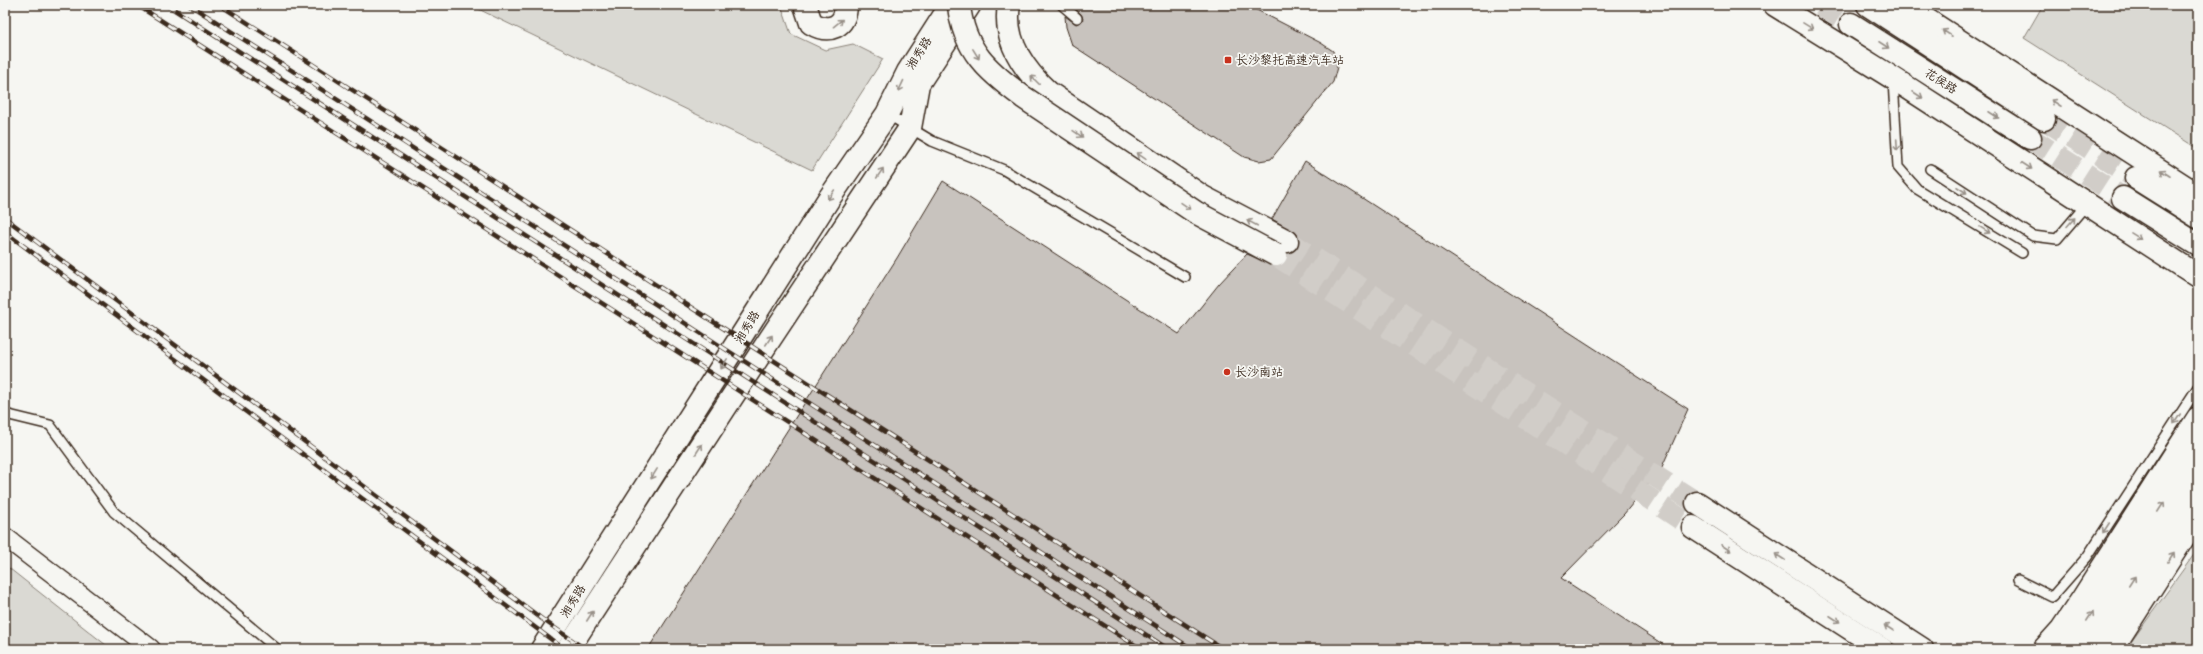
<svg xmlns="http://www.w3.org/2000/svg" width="2203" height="654" font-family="Sriracha,'LXGW WenKai TC',sans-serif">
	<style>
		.green { fill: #dad9d3; stroke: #8a8278 }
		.building { fill: #c8c3be; stroke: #3b2a1e }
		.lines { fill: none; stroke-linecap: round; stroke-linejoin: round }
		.tertiary-tunnel { stroke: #d1cdc8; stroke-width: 22; stroke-dasharray: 22 11; stroke-linecap: butt }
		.primary-tunnel { stroke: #d1cdc8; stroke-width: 22; stroke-dasharray: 22 11; stroke-linecap: butt }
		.service-casing { stroke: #3b2a1e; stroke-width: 12 }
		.minor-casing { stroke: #3b2a1e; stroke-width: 21 }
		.tertiary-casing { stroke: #3b2a1e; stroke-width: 25 }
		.secondary-casing { stroke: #3b2a1e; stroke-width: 25 }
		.primary-casing { stroke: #3b2a1e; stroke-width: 25 }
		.service { stroke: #f6f6f2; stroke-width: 9 }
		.minor { stroke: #f6f6f2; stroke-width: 18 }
		.tertiary { stroke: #f6f6f2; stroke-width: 22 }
		.secondary { stroke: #f6f6f2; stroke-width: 22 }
		.primary { stroke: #f6f6f2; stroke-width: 22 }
		.rail-casing { stroke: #3b2a1e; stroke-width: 4.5 }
		.rail { stroke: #f6f6f2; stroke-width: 3; stroke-dasharray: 9; stroke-linecap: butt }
		.tertiary-bridge-casing { stroke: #3b2a1e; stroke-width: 25; stroke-linecap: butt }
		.tertiary-bridge { stroke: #f6f6f2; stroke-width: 22 }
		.oneway { stroke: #989088 }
		.poi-dot { fill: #c8321e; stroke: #f6f6f2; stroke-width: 1.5 }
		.labels { text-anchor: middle; stroke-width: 3.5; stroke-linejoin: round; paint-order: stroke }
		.street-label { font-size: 12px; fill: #3b2a1e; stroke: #f6f6f2 }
		.poi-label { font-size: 12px; fill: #3b2a1e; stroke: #f6f6f2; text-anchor: start }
	</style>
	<rect width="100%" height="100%" fill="#f6f6f2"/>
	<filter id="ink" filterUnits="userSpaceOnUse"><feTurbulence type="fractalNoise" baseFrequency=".025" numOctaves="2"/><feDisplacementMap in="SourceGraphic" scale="8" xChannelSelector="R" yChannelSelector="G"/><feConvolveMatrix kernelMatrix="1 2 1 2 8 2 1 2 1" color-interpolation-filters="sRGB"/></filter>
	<g filter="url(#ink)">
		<g class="green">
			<path d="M470 5H781L791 34 825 50 853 44 883 59 812 170Z"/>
			<path d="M2043 5H2198V149L2024 38Z"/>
			<path d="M2198 549V649H2126Z"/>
			<path d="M5 565 111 649H5Z"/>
		</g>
		<g class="building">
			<path d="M1071 5H1247L1321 43 1333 51 1337 67 1333 82 1271 159 1259 161 1244 157 1072 45 1066 27 1065 16 1076 24 1081 22 1083 19 1081 14Z"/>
			<path d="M1305 161 1688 409 1661 469 1624 514 1561 578 1670 649H648L897 258 943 181 1179 334 1219 284 1247 254 1277 267 1283 265 1287 260 1288 253 1298 247 1299 240 1297 234 1272 219Z"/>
		</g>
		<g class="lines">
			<g class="tertiary-tunnel">
				<path d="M1287 241 1697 503"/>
				<path d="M1276 255 1693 527"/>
			</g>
			<g class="primary-tunnel">
				<path d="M1821 5 1851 24"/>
				<path d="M2044 119 2136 178"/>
				<path d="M2030 138 2123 198"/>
			</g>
			<g class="service-casing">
				<g id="service">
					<path d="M1062 5 1077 18"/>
					<path d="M1893 80 1898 167 1917 189 2022 253"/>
					<path d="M887 114 932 141 1004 170 1185 277"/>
					<path d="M1930 169 2033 236 2057 239 2086 205"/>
					<path d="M5 414 50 425 114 512 277 649"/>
					<path d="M2018 580 2052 597 2087 557 2198 387"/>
				</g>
			</g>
			<g class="minor-casing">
				<path id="minor" d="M5 537 151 649"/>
			</g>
			<g class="tertiary-casing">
				<g id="tertiary">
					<path d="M805 5 811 23C829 34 846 27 846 5"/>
					<path d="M1009 5C1003 40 1023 69 1048 92L1203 197 1287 241"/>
					<path d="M1697 503 1922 649"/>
					<path d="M1693 527 1882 649"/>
					<path d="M2044 649 2062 629 2083 598 2198 418"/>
					<path d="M2069 649 2198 449"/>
					<path d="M2088 649 2198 480"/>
					<path d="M2112 649 2198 515"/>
				</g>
			</g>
			<g class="secondary-casing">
				<g id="secondary">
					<path d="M1775 5 1893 78 2198 276"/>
					<path d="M1904 5 2198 195"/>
					<path d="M542 649 828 200 887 114 908 72 951 5"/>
					<path d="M568 649 768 342 910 128 918 84 969 6"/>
				</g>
			</g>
			<g class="primary-casing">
				<g id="primary">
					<path d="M1868 5 2044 119"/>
					<path d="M1851 24 2030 138"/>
					<path d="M2136 178 2198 217"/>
					<path d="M2123 198 2198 245"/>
				</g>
			</g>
			<use href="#service" class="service"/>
			<use href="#minor" class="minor"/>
			<use href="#tertiary" class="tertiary"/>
			<use href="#secondary" class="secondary"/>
			<use href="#primary" class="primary"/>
			<g class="rail-casing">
				<g id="rail">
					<path d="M137 5 1141 649"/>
					<path d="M167 5 1168 649"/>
					<path d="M190 5 1192 649"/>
					<path d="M220 5 1223 649"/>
					<path d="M5 218 542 619 585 649"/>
					<path d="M5 232 564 649"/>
				</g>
			</g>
			<use href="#rail" class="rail"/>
			<g class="tertiary-bridge-casing">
				<path id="tertiary-bridge" d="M959 5C963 50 989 72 1023 97L1195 212 1276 255"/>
			</g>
			<use href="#tertiary-bridge" class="tertiary-bridge"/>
		</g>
		<defs><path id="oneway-shaft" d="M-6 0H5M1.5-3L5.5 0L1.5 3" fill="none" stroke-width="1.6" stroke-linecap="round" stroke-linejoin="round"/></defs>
		<g class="oneway">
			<use href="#oneway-shaft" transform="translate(838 23) rotate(-39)"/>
			<use href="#oneway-shaft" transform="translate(1808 26) rotate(32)"/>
			<use href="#oneway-shaft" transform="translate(1947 33) rotate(-147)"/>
			<use href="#oneway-shaft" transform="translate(1884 45) rotate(33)"/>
			<use href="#oneway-shaft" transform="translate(976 54) rotate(58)"/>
			<use href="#oneway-shaft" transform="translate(1035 80) rotate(-135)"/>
			<use href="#oneway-shaft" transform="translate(901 86) rotate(115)"/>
			<use href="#oneway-shaft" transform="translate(1918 95) rotate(33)"/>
			<use href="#oneway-shaft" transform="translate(2056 103) rotate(-147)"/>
			<use href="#oneway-shaft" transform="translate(1994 115) rotate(33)"/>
			<use href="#oneway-shaft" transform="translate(1078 134) rotate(34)"/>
			<use href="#oneway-shaft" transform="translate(1897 145) rotate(87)"/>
			<use href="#oneway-shaft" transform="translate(1141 156) rotate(-146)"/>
			<use href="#oneway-shaft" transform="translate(2027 166) rotate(33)"/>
			<use href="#oneway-shaft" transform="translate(880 173) rotate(-56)"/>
			<use href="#oneway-shaft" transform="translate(2165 173) rotate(-147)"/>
			<use href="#oneway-shaft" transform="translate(1962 190) rotate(33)"/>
			<use href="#oneway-shaft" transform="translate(831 195) rotate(124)"/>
			<use href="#oneway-shaft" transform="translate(1186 206) rotate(34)"/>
			<use href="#oneway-shaft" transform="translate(2071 222) rotate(-48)"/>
			<use href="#oneway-shaft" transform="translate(1252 223) rotate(-152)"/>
			<use href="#oneway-shaft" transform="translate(1985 230) rotate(32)"/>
			<use href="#oneway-shaft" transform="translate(2136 236) rotate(32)"/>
			<use href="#oneway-shaft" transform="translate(769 340) rotate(-57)"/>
			<use href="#oneway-shaft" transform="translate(724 364) rotate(122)"/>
			<use href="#oneway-shaft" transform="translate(2177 419) rotate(123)"/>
			<use href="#oneway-shaft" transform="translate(699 449) rotate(-57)"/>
			<use href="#oneway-shaft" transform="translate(654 474) rotate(122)"/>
			<use href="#oneway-shaft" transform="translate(2161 507) rotate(-57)"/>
			<use href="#oneway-shaft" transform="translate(2106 528) rotate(123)"/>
			<use href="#oneway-shaft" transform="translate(1726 548) rotate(33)"/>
			<use href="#oneway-shaft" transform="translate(1780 557) rotate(-147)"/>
			<use href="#oneway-shaft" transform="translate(2171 557) rotate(-57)"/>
			<use href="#oneway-shaft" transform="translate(2132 581) rotate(-57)"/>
			<use href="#oneway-shaft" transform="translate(590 616) rotate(-57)"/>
			<use href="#oneway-shaft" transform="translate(2090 616) rotate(-57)"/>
			<use href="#oneway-shaft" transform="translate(1835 619) rotate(33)"/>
			<use href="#oneway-shaft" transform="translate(1889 628) rotate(-147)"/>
		</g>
	</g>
	<g class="poi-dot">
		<rect x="1224" y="56" width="8" height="8" rx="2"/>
		<circle cx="1227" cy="372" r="4"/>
	</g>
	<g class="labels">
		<g class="street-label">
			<text transform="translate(919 53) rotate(-57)" y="4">湘秀路</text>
			<text transform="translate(1941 81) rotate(33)" y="4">花侯路</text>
			<text transform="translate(747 327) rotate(-58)" y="4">湘秀路</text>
			<text transform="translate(573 601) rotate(-58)" y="4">湘秀路</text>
		</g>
		<g class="poi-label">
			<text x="1236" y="64">长沙黎托高速汽车站</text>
			<text x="1235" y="376">长沙南站</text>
		</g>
	</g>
	<rect width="2203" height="654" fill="none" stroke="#f6f6f2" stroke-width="20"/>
	<rect x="10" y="10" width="2183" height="634" fill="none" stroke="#3b2a1e" stroke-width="1.5" filter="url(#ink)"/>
</svg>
